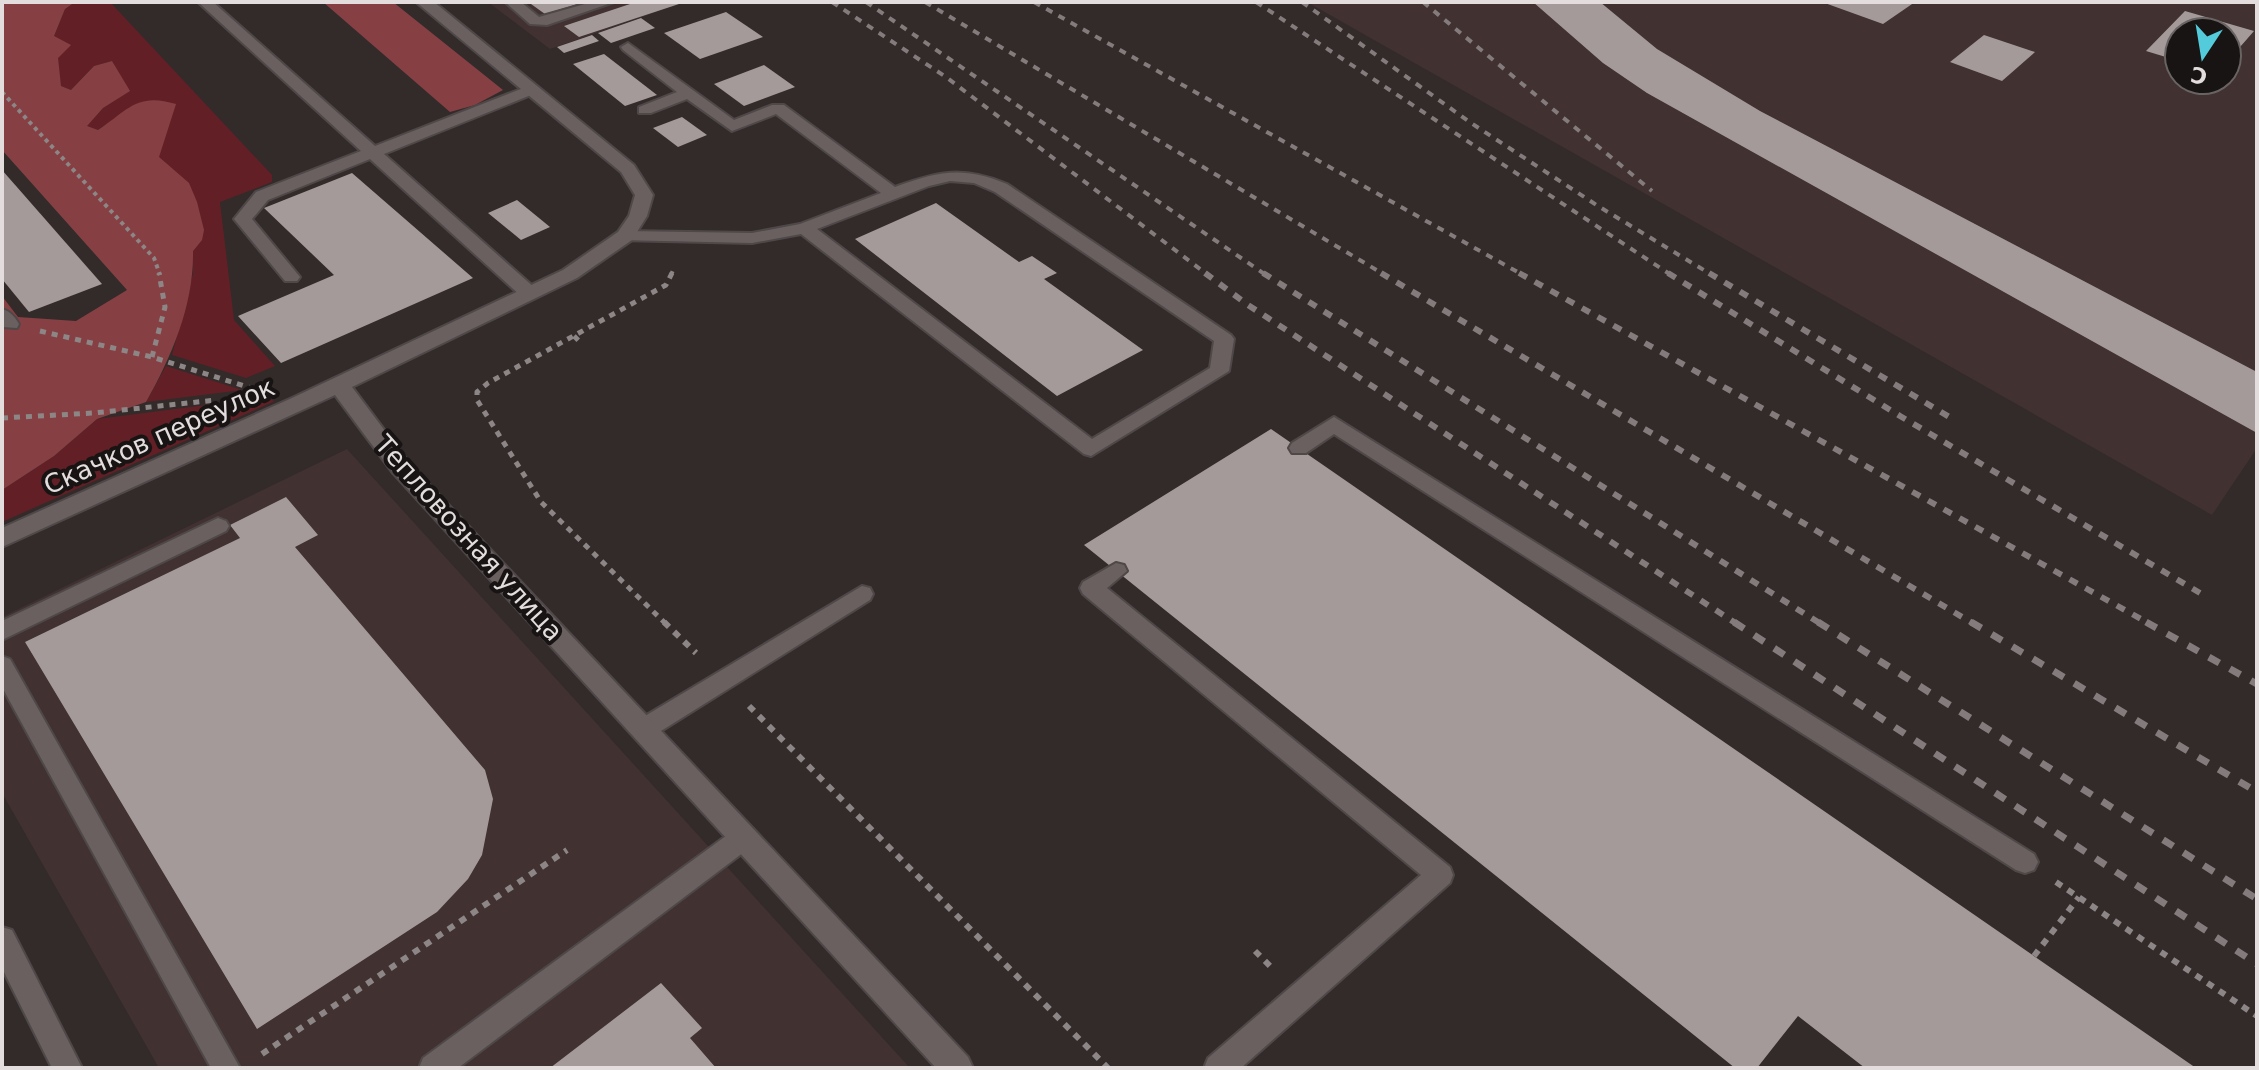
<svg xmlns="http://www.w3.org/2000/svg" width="2259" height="1070" font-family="'DejaVu Sans',sans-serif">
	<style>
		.built { fill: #413131; fill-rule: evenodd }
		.green { fill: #622026 }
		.forest { fill: #864044 }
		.building { fill: #a59a9a }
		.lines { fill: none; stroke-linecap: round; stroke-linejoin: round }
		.lane-casing { stroke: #4f4848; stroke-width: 4 }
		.street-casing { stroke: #4f4848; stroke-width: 4 }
		.path-far2 { stroke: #8d8686; stroke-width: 4; stroke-dasharray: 4 4; stroke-linecap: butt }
		.path-far1 { stroke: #8d8686; stroke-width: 5; stroke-dasharray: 6 6; stroke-linecap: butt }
		.path { stroke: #8d8686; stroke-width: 6; stroke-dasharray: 7 7; stroke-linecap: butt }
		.lane { fill: #6a6060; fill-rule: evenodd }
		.street { fill: #6a6060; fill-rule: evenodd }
		.rail-far2 { stroke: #847c7c; stroke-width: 4; stroke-dasharray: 7 7; stroke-linecap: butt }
		.rail-far1 { stroke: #847c7c; stroke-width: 6; stroke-dasharray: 9 9; stroke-linecap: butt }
		.rail { stroke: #847c7c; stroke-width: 7; stroke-dasharray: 12 12; stroke-linecap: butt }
		.labels { text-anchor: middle; stroke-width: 8; stroke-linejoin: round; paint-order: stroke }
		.street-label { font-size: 26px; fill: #e3dddd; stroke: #181414 }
	</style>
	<rect width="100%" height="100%" fill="#332a2a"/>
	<g class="built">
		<path d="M488 2H685L550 49Z"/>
		<path d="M1307 2H2257V448L2212 515ZM2179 32H2227V80H2179Z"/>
		<path d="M347 449 910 1068H159L2 793V617Z"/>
	</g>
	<g class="green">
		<path d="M75 2H110L272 175V182L220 202 234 320 275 366 246 378 172 355 193 273 192 251C231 206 143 146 110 122L98 130 86 126 103 108 129 91 112 61 94 66 71 90 61 86 54 36 65 9Z"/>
		<path d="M166 366 242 390 146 402Z"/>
		<path d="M262 398 275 401 2 522V490L54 456 97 419Z"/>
	</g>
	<g class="forest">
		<path d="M2 2H75L65 9 54 36 71 45 58 58 61 86 71 90 94 66 112 61 130 91 103 108 87 126 98 130C128 110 137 92 176 104L159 157 189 183 197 202 204 230 202 240 193 251C194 304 172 356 146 402L97 419 54 456 2 490V296L18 317 76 321 127 290 2 150Z"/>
		<path d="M323 2H393L503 90 475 105 450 112Z"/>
	</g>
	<g class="building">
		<path d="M536 2H581V3L545 14 531 4Z"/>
		<path d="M636 2 682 3 579 37 564 26Z"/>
		<path d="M1533 2H1600L1657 49 1760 111 2257 372V433L1647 93 1603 63Z"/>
		<path d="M1822 2H1915L1883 24Z"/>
		<path d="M2185 11 2254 31 2227 62V32H2179V61L2146 51Z"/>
		<path d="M726 12 763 37 700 59 664 33Z"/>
		<path d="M641 18 655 28 611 43 598 33Z"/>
		<path d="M592 35 599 41 564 53 557 47Z"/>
		<path d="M1984 35 2035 52 2002 81 1950 62Z"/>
		<path d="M604 54 657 95 625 106 573 64Z"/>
		<path d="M764 65 795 87 744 106 714 84Z"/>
		<path d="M682 117 707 135 678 147 653 128Z"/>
		<path d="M2 170 102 284 29 312 2 279Z"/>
		<path d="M352 173 473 278 281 363 238 316 334 275 264 208Z"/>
		<path d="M517 200 550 227 521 240 488 213Z"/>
		<path d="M936 203 1019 262 1032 256 1057 273 1044 279 1143 350 1057 396 855 239Z"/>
		<path d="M1271 429 2196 1068H1865L1798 1016 1757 1068H1735L1084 545Z"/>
		<path d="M286 497 318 535 295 547 485 770 493 799 482 855 468 879 437 912 257 1029 25 642 240 538 230 525Z"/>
		<path d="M661 983 702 1028 690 1038 716 1068H550Z"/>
	</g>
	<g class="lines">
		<g class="lane-casing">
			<g id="lane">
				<path d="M198 2H213L375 146 526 87H536V93L384 154 536 289 538 293 536 297H522L370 159 268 200 252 219 300 277 297 281H285L234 219 256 192 361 151Z"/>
				<path d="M505 2H521L539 17 592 2H614L547 25 530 24Z"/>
				<path d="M628 43 734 120 772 105H784L895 187C939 171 963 166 1007 184L1231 335 1234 339 1229 371 1091 456 1084 454 801 234 752 243 619 240 616 236 625 231 752 233 800 224 881 193 776 114 732 131 687 99 651 113H639V107L677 92 623 50 621 47ZM950 181 974 183 995 192 1214 341 1210 368 1092 439 817 229 929 186Z"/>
				<path d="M2 309C10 311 15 317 19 324L17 328 2 327Z"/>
				<path d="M1334 417 2034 854 2038 862 2034 870 2025 873 2016 870 1334 434 1306 453H1292L1289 448 1292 443Z"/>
				<path d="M218 518 226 521 229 526 226 531 2 640V621Z"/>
				<path d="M1116 563 1124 565 1127 571 1107 588 1450 867 1453 875 1450 883 1241 1068H1204L1208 1058 1421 875 1083 594 1080 588 1083 582Z"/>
				<path d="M862 586 870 588 873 594 870 600 653 736 644 739 635 736 632 729 635 722Z"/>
				<path d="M2 656 10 659 240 1068H211L2 687Z"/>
				<path d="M743 827 752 830 756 838 752 846 458 1068H419L423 1058 734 830Z"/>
				<path d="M2 927 12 930 82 1068H52L2 968Z"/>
			</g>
		</g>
		<g class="street-casing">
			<path id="street" d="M416 2H434L634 165 653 195 647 216 632 240 577 278 352 387 409 463 968 1057 973 1068H936L393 473 335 395 2 547V528L292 398 563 270 618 232 629 216 635 195 621 172Z"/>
		</g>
		<g class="path-far2">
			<path d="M2 92 154 258 160 275"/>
			<path d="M671 275 674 268"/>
		</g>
		<g class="path-far1">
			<path d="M40 331 152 357 251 388"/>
			<path d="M574 336 581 343"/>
			<path d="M152 357 165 307 159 273"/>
			<path d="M2 418 94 413 216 400"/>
			<path d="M666 624 541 502 477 400V392L488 383 666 285 672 273"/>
		</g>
		<g class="path">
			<path d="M664 622 696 653"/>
			<path d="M749 706 1108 1068"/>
			<path d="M2056 882 2257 1016"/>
			<path d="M1255 951 1272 968"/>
			<path d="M2034 956 2079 897"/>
			<path d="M262 1054 567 850"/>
		</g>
		<use href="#lane" class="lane"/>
		<use href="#street" class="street"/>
		<g class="rail-far2">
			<path d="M832 2 946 77 1208 275"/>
			<path d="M866 2 1266 275"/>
			<path d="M925 2 1385 275"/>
			<path d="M1034 2 1523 275"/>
			<path d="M1256 2 1671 275"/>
			<path d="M1302 2 1471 123 1598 206 1712 275"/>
			<path d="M1423 2 1652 191"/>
		</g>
		<g class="rail-far1">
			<path d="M1205 273 1248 305 1737 624"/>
			<path d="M1263 273 1821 624"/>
			<path d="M1381 273 1974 624"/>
			<path d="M1519 273 2150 624"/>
			<path d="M1668 273 1900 416 2200 593"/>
			<path d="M1709 273 1956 421"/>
		</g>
		<g class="rail">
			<path d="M1734 622 2257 964"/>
			<path d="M1818 622 2257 899"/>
			<path d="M1971 622 2257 792"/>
			<path d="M2146 622 2257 684"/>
		</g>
	</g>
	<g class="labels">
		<g class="street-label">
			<text transform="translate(159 436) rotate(-24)" y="9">Скачков переулок</text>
			<text transform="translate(469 538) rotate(48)" y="9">Тепловозная улица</text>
		</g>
	</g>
	<rect width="2259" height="1070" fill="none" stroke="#e3dddd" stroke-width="8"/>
	<g transform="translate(2203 56) rotate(192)"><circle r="38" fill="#181414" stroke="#696464" stroke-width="2"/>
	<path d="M0-6L14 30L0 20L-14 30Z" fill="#53cbda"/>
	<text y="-12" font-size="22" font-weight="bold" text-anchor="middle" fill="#e3dddd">С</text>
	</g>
</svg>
